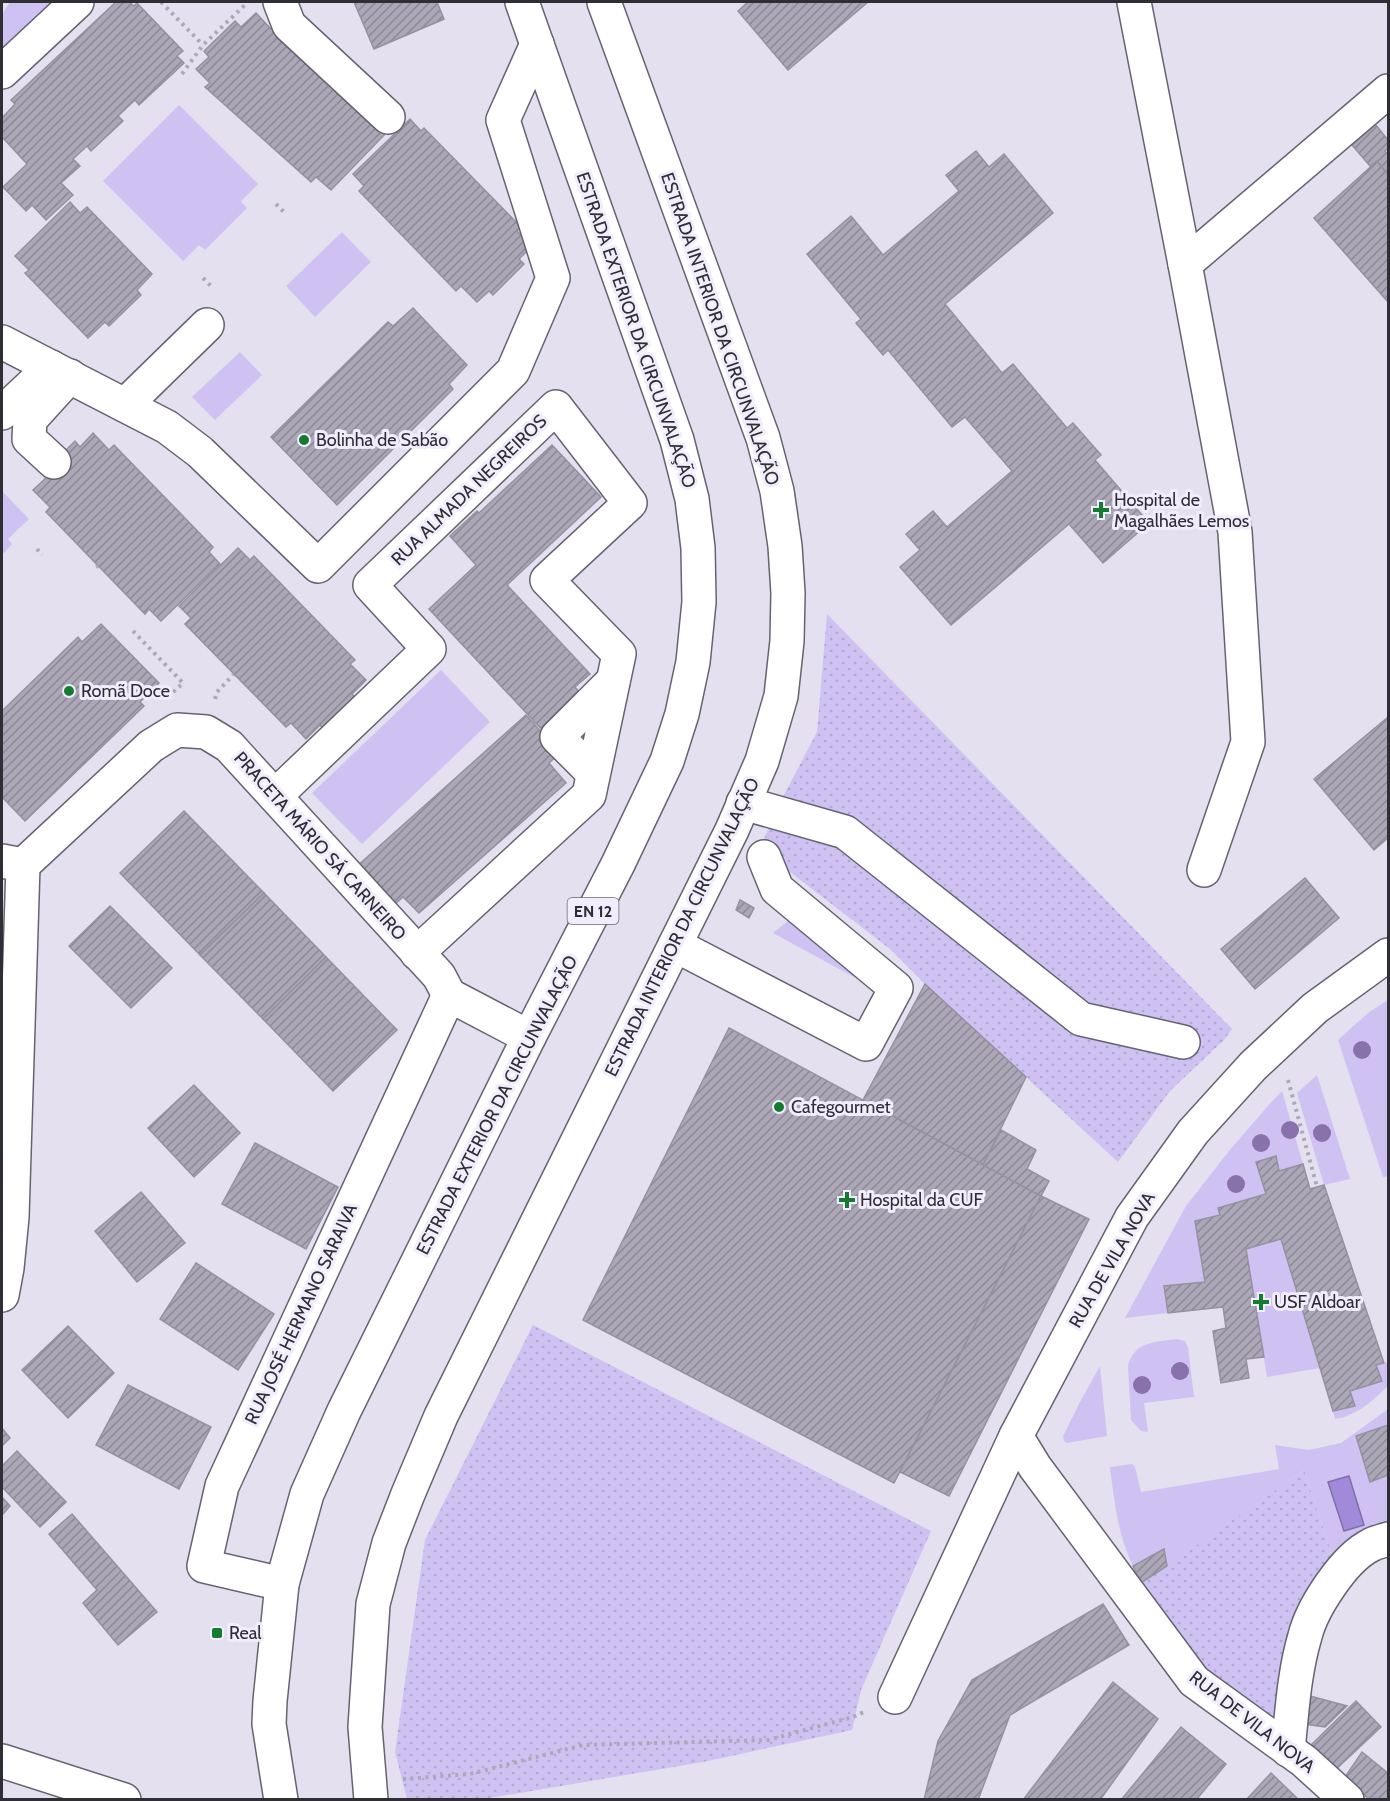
<svg xmlns="http://www.w3.org/2000/svg" width="1390" height="1801" font-family="Cabin,sans-serif">
	<style>
		.grass { fill: url(#grass-dots) }
		.garden { fill: #cfc2f3 }
		.water { fill: #a28ada; stroke: #806ea8; stroke-width: 1.5 }
		.building { fill: url(#building-hatch); stroke: #9591a0; stroke-width: 1.5 }
		.lines { fill: none; stroke-linecap: round; stroke-linejoin: round }
		.minor-casing { stroke: #666371; stroke-width: 36 }
		.major-casing { stroke: #666371; stroke-width: 36 }
		.path { stroke: #aca9b6; stroke-width: 4; stroke-dasharray: 3 4.5; stroke-linecap: butt }
		.minor { stroke: #fff; stroke-width: 33 }
		.major { stroke: #fff; stroke-width: 33 }
		.tree { fill: #8971ab }
		.poi-dot { fill: #147b2f; stroke: #f1edfd; stroke-width: 2 }
		.labels { text-anchor: middle; stroke-width: 6; stroke-linejoin: round; paint-order: stroke }
		.shield { fill: #f1edfd; stroke: #696770; stroke-width: 1.5 }
		.shield-label { font-size: 16px; font-weight: bold; fill: #2f2e34 }
		.street-label { font-size: 18px; fill: #2f2e34; stroke: #f1edfd }
		.poi-label { font-size: 18px; fill: #2f2e34; stroke: #f1edfd; text-anchor: start }
	</style>
	<defs>
		<pattern id="grass-dots" width="8" height="8" patternUnits="userSpaceOnUse" patternTransform="scale(1.5)"><rect width="8" height="8" fill="#cfc2f3"/><path d="M2 2h.1M6 6h.1" fill="none" stroke="#b2a7d1" stroke-width="1.8" stroke-linecap="round"/></pattern>
		<pattern id="building-hatch" width="6" height="6" patternUnits="userSpaceOnUse" patternTransform="scale(1.5)"><rect width="6" height="6" fill="#aba7b6"/><path d="M-1 1l2-2M0 6l6-6M5 7l2-2" fill="none" stroke="#8c8895"/></pattern>
	</defs>
	<rect width="100%" height="100%" fill="#e4e0f0"/>
	<g class="grass">
		<path d="M827 614 1232 1029 1224 1040 1170 1091 1118 1162 925 984 890 949 760 849 775 812 817 732Z"/>
		<path d="M533 1325 931 1531 861 1690 852 1730 703 1762 484 1799H407L395 1752 425 1540Z"/>
		<path d="M1304 1470 1335 1563 1275 1722 1198 1670 1142 1583Z"/>
	</g>
	<g class="garden">
		<path d="M10 2H53L2 51V14Z"/>
		<path d="M179 105 258 184 241 201 247 208 205 250 199 245 183 261 103 181Z"/>
		<path d="M342 232 371 262 315 317 286 286Z"/>
		<path d="M240 352 262 375 215 420 192 397Z"/>
		<path d="M2 491 29 519 8 539 12 544 2 555Z"/>
		<path d="M441 670 490 722 362 844 312 793Z"/>
		<path d="M788 921H796L874 988 773 933Z"/>
		<path d="M1388 1000V1176L1383 1177 1338 1040 1368 1013Z"/>
		<path d="M1317 1075 1350 1179 1324 1185 1297 1093Z"/>
		<path d="M1282 1091 1303 1164 1279 1171 1276 1157 1257 1162 1266 1194 1218 1208 1220 1215 1195 1221 1205 1282 1165 1286 1168 1313 1125 1318 1186 1206 1229 1151 1267 1107Z"/>
		<path d="M1281 1239 1320 1368 1267 1377 1246 1249Z"/>
		<path d="M1177 1339 1185 1341 1188 1347 1194 1397 1144 1403 1148 1432 1141 1431 1131 1420 1128 1366C1134 1341 1156 1342 1177 1339Z"/>
		<path d="M1388 1362V1386L1386 1388C1371 1402 1356 1416 1335 1419L1333 1411 1355 1406 1350 1391 1381 1381 1376 1365Z"/>
		<path d="M1100 1366 1107 1436 1067 1443 1064 1441 1063 1436 1081 1400Z"/>
		<path d="M1388 1409V1425L1356 1437 1370 1481 1388 1475V1525L1335 1563 1304 1470 1167 1566 1163 1550 1133 1566C1118 1536 1114 1500 1110 1467L1132 1464 1135 1467 1141 1492 1279 1469 1275 1445 1309 1450 1341 1443Z"/>
	</g>
	<path class="water" d="M1349 1476 1364 1525 1344 1531 1328 1482Z"/>
	<g class="building">
		<path d="M116 2H129L134 6 137 3 183 51 177 56 184 63 139 105 135 100 118 116 123 121 91 151 87 146 73 159 80 166 61 183 73 195 46 220 32 205 26 211 3 187 27 164 2 137V118L15 104 11 100Z"/>
		<path d="M354 2H437L444 19 374 49Z"/>
		<path d="M748 2H868L788 70 738 11Z"/>
		<path d="M256 13 271 29 276 23 386 133 331 190 316 177 311 182 205 87 210 83 196 69 209 57 204 51 235 21 241 27Z"/>
		<path d="M410 119 421 131 424 128 521 227 517 231 532 246 519 259 524 264 493 295 489 291 477 302 461 286 456 291 359 191 364 186 353 174Z"/>
		<path d="M1375 124 1388 140V148L1385 151 1388 155V175L1377 161 1370 166 1352 145Z"/>
		<path d="M976 151 989 167 1004 154 1053 213 945 304 1002 373 1013 364 1067 428 1073 423 1101 455 1095 460 1149 523 1103 563 1069 524 951 625 900 567 920 550 906 534 933 511 947 527 1012 471 965 417 952 427 888 350 883 355 856 323 861 319 807 254 851 216 883 255 959 191 946 175Z"/>
		<path d="M1377 161 1388 175V302L1314 218Z"/>
		<path d="M70 202 80 213 87 207 152 274 137 290 141 295 109 326 105 322 88 338 25 273 29 270 15 256Z"/>
		<path d="M413 308 467 365 449 384 453 389 337 505 271 437 388 322 393 326Z"/>
		<path d="M93 433 109 450 114 445 213 547 209 552 220 564 161 621 149 609 145 614 46 512 50 507 33 490 46 478 42 474 75 441 80 447Z"/>
		<path d="M552 445 601 497 507 585 590 674 575 687 584 698 546 734 429 609 476 565 450 536 477 511 479 513Z"/>
		<path d="M238 548 250 560 254 556 355 660 350 664 366 680 352 694 357 699 324 730 320 725 306 739 291 723 286 727 185 624 191 618 179 606Z"/>
		<path d="M101 624 159 683 140 702 144 706 25 821 2 797V711L78 637 82 642Z"/>
		<path d="M526 715 560 753 549 763 566 783 419 913 403 897 392 907 356 867Z"/>
		<path d="M1388 717V838L1374 850 1314 779Z"/>
		<path d="M184 811 264 893 200 955 120 873Z"/>
		<path d="M1305 878 1339 918 1255 989 1221 949Z"/>
		<path d="M264 893 326 957 263 1019 200 955Z"/>
		<path d="M740 900 754 908 749 918 736 910Z"/>
		<path d="M110 906 172 968 131 1008 69 946Z"/>
		<path d="M326 957 397 1030 333 1091 263 1019Z"/>
		<path d="M925 984 1026 1077 983 1165 863 1100Z"/>
		<path d="M729 1028 1041 1196 894 1483 583 1320Z"/>
		<path d="M194 1085 240 1133 194 1177 148 1128Z"/>
		<path d="M1001 1130 1036 1150 1027 1169 1049 1181 1041 1196 983 1165Z"/>
		<path d="M255 1143 338 1187 306 1249 222 1204Z"/>
		<path d="M1276 1156 1279 1171 1303 1164 1310 1189 1324 1185 1384 1363 1376 1365 1382 1381 1350 1391 1355 1406 1333 1411 1281 1239 1246 1249 1264 1357 1246 1359 1249 1378 1221 1383 1213 1331 1226 1328 1223 1307 1168 1313 1164 1286 1205 1282 1195 1221 1220 1215 1218 1208 1266 1194 1256 1162Z"/>
		<path d="M141 1192 185 1243 137 1282 95 1231Z"/>
		<path d="M1041 1196 1089 1219 949 1496 900 1472Z"/>
		<path d="M196 1263 274 1314 238 1370 160 1319Z"/>
		<path d="M68 1326 114 1373 68 1418 22 1370Z"/>
		<path d="M128 1385 211 1427 179 1489 96 1445Z"/>
		<path d="M1388 1425V1475L1370 1482 1356 1436Z"/>
		<path d="M2 1428 10 1438 2 1446Z"/>
		<path d="M17 1451 66 1502 40 1527 2 1487V1466Z"/>
		<path d="M2 1497 10 1506 2 1515Z"/>
		<path d="M72 1514 157 1612 118 1645 83 1603 97 1590 49 1534Z"/>
		<path d="M1164 1549 1167 1566 1141 1583 1133 1566Z"/>
		<path d="M1103 1604 1129 1645 1010 1715 978 1800H924L938 1741 972 1680Z"/>
		<path d="M1113 1682 1158 1719 1100 1800H1023Z"/>
		<path d="M1310 1696 1347 1706 1325 1727 1304 1724Z"/>
		<path d="M1356 1701 1381 1727 1332 1773 1305 1751Z"/>
		<path d="M1181 1727 1226 1764 1196 1800H1121Z"/>
		<path d="M1362 1752 1388 1773V1800H1371L1343 1780Z"/>
		<path d="M1271 1773 1299 1800H1246Z"/>
	</g>
	<g class="lines">
		<g class="minor-casing">
			<g id="minor">
				<path d="M280 2 289 25 388 117"/>
				<path d="M1134 2 1185 264 1235 532 1248 742 1204 870"/>
				<path d="M2 72 77 2"/>
				<path d="M1185 264 1388 91"/>
				<path d="M2 342 167 427 200 452 318 566 513 371 553 278 503 120 537 44"/>
				<path d="M125 405 207 325"/>
				<path d="M2 413 51 367"/>
				<path d="M54 462 29 439 30 420 70 376"/>
				<path d="M593 773 557 737 613 681"/>
				<path d="M275 796 429 649 370 585 556 407 630 503 547 580 619 654 589 795 417 953"/>
				<path d="M743 803 845 832 1081 1019 1183 1042"/>
				<path d="M23 865 151 746 177 730 206 732 229 746 439 976 449 995 529 1037"/>
				<path d="M675 945 866 1044 896 988 777 889 764 857"/>
				<path d="M2 1295 7 1268 12 1217 23 865 2 861"/>
				<path d="M1016 1436 1035 1467 1194 1681 1304 1761 1347 1800"/>
				<path d="M282 1584 204 1566 222 1486 449 995"/>
				<path d="M895 1697 1016 1436 1132 1217 1193 1132 1253 1066 1315 1008 1388 955"/>
				<path d="M1288 1750C1292 1712 1294 1673 1305 1636 1312 1608 1344 1558 1371 1545 1376 1542 1383 1541 1388 1539"/>
				<path d="M2 1761 124 1800"/>
			</g>
		</g>
		<g class="major-casing">
			<g id="major">
				<path d="M281 1800 269 1724 270 1701 282 1584 307 1494 344 1411 529 1037 618 864 667 761 682 714 693 662 699 602 698 548 692 499 677 440 522 2"/>
				<path d="M371 1800 365 1727 373 1604 389 1543 408 1494 441 1416 732 830 762 761 781 696 787 641 788 593 785 546 777 491 763 438 604 2"/>
			</g>
		</g>
		<g class="path">
			<path d="M161 2 203 45"/>
			<path d="M182 74 203 45 246 4"/>
			<path d="M276 204 285 213"/>
			<path d="M203 278 211 286"/>
			<path d="M37 549 42 555"/>
			<path d="M96 567 98 566"/>
			<path d="M133 631 183 683 169 696"/>
			<path d="M215 699 217 692 234 674"/>
			<path d="M1288 1080 1317 1187"/>
			<path d="M403 1779 470 1774 583 1745 768 1740 853 1717 864 1712"/>
		</g>
		<use href="#minor" class="minor"/>
		<use href="#major" class="major"/>
	</g>
	<g class="tree">
		<circle cx="1362" cy="1050" r="9"/>
		<circle cx="1290" cy="1130" r="9"/>
		<circle cx="1322" cy="1133" r="9"/>
		<circle cx="1261" cy="1143" r="9"/>
		<circle cx="1236" cy="1184" r="9"/>
		<circle cx="1180" cy="1371" r="9"/>
		<circle cx="1142" cy="1385" r="9"/>
	</g>
	<g class="poi-dot">
		<circle cx="304" cy="440" r="6"/>
		<path d="M1098 501h6v6h6v6h-6v6h-6v-6h-6v-6h6z"/>
		<circle cx="69" cy="691" r="6"/>
		<circle cx="779" cy="1107" r="6"/>
		<path d="M844 1191h6v6h6v6h-6v6h-6v-6h-6v-6h6z"/>
		<path d="M1258 1293h6v6h6v6h-6v6h-6v-6h-6v-6h6z"/>
		<rect x="211" y="1627" width="12" height="12" rx="3"/>
	</g>
	<g class="labels">
		<rect class="shield" x="567.5" y="898" width="51" height="26" rx="4.5"/>
		<g class="shield-label">
			<text x="593" y="917">EN 12</text>
		</g>
		<g class="street-label">
			<text transform="translate(720 329) rotate(71)" y="6">ESTRADA INTERIOR DA CIRCUNVALAÇÃO</text>
			<text transform="translate(636 330) rotate(71)" y="6">ESTRADA EXTERIOR DA CIRCUNVALAÇÃO</text>
			<text transform="translate(469 490) rotate(-44)" y="6">RUA ALMADA NEGREIROS</text>
			<text transform="translate(320 846) rotate(48)" y="6">PRACETA MÁRIO SÁ CARNEIRO</text>
			<text transform="translate(682 927) rotate(-64)" y="6">ESTRADA INTERIOR DA CIRCUNVALAÇÃO</text>
			<text transform="translate(497 1105) rotate(-63)" y="6">ESTRADA EXTERIOR DA CIRCUNVALAÇÃO</text>
			<text transform="translate(1112 1260) rotate(-60)" y="6">RUA DE VILA NOVA</text>
			<text transform="translate(301 1314) rotate(-65)" y="6">RUA JOSÉ HERMANO SARAIVA</text>
			<text transform="translate(1252 1722) rotate(38)" y="6">RUA DE VILA NOVA</text>
		</g>
		<g class="poi-label">
			<text x="316" y="446">Bolinha de Sabão</text>
			<text x="1114" y="506">Hospital de<tspan x="1114" dy="21">Magalhães Lemos</tspan></text>
			<text x="81" y="697">Romã Doce</text>
			<text x="791" y="1113">Cafegourmet</text>
			<text x="860" y="1206">Hospital da CUF</text>
			<text x="1274" y="1308">USF Aldoar</text>
			<text x="229" y="1639">Real</text>
		</g>
	</g>
	<rect width="1390" height="1801" fill="none" stroke="#2f2e34" stroke-width="6"/>
</svg>
